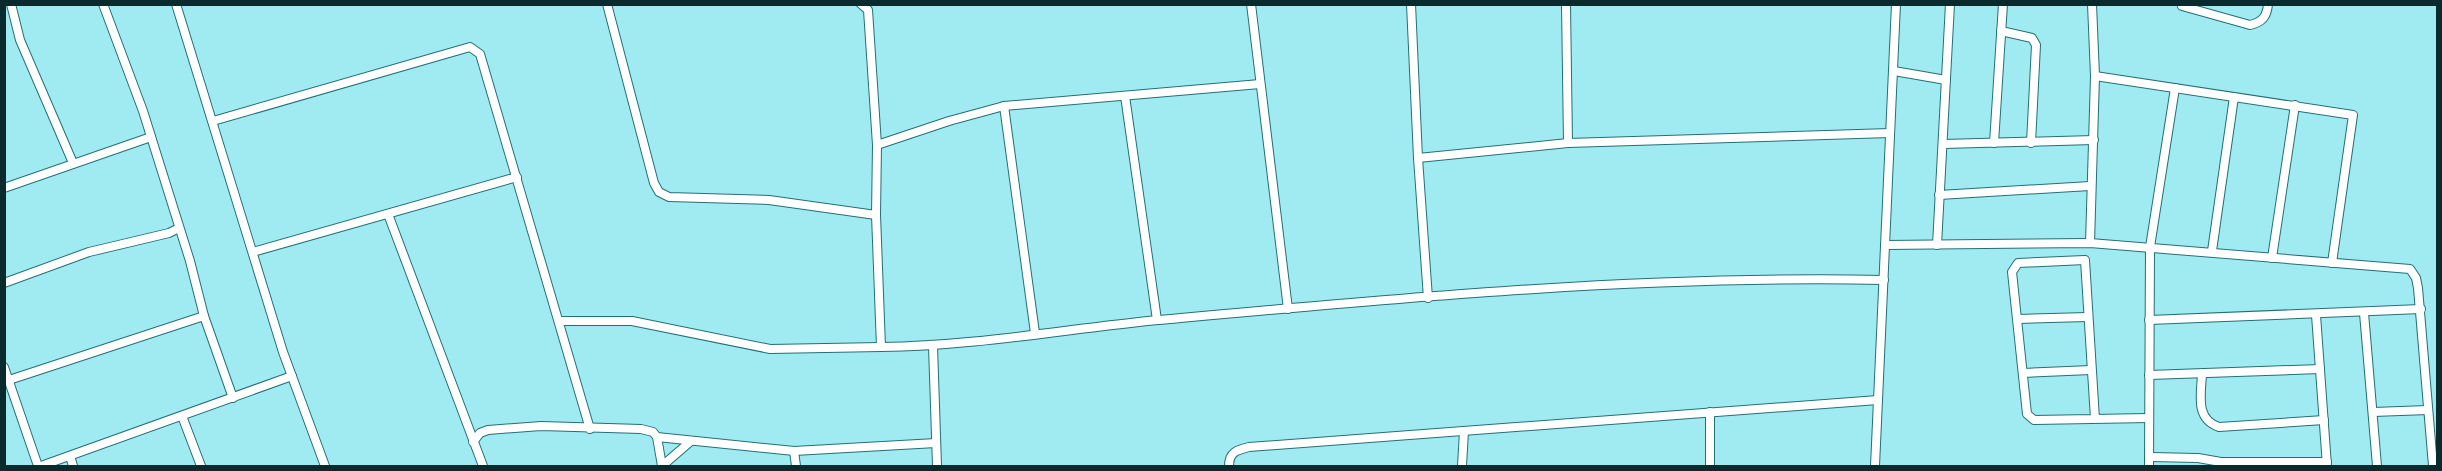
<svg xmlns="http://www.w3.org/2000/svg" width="2442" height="471" font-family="'Roboto Condensed',sans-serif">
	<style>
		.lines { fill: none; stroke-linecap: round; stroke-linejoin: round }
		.street-casing { stroke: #227076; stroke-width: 10 }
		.street { stroke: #fff; stroke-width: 8 }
	</style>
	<rect width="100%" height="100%" fill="#a0ebf1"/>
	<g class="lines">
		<g class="street-casing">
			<g id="street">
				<path d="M11 4 20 40 73 163"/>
				<path d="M103 4 143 111 190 261 204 316 233 398"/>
				<path d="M176 4 283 352 325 466"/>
				<path d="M607 4 654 183 659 192 669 197 769 200 876 215"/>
				<path d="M861 4 868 10 877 145 876 215 881 347C974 346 1066 329 1158 320 1399 298 1641 275 1884 280"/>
				<path d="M1251 4 1288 309"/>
				<path d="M1411 4 1418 158 1428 298"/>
				<path d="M1566 4 1568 143"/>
				<path d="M2182 6 2250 25C2262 22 2267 17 2268 4"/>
				<path d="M2001 31 2032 38 2036 45 2031 143"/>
				<path d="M1894 71 1946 80"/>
				<path d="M2095 76 2353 115 2332 263"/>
				<path d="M1125 96 1157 320"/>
				<path d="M1004 106 1035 333"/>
				<path d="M213 121 470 47 480 54 590 429"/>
				<path d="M1994 143 2003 4"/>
				<path d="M1943 144 2094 140"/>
				<path d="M877 145 949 121 1004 106 1260 84"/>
				<path d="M1418 158 1568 143 1890 133"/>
				<path d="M4 188 151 137"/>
				<path d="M1939 195 2090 186"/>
				<path d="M388 214 483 466"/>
				<path d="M2090 243 2095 76 2092 4"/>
				<path d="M1885 245 2090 243 2410 269 2416 278 2418 288 2433 466"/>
				<path d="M1937 245 1950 4"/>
				<path d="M2212 251 2234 97"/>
				<path d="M253 252 517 177"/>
				<path d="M2272 258 2295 105"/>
				<path d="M4 283 89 252 169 233 179 228"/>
				<path d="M2364 313 2377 466"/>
				<path d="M2316 315 2327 466"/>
				<path d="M2018 319 2088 317"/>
				<path d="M2149 320 2421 309"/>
				<path d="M560 321H632L770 349 881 347"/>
				<path d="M933 346 937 466"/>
				<path d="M4 367 38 466"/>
				<path d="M2023 373 2091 370"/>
				<path d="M2202 374C2201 395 2195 419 2219 427L2324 420"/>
				<path d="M2149 375 2320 369"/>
				<path d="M9 380 204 316"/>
				<path d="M2373 412 2428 410"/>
				<path d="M182 416 201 466"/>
				<path d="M2095 419 2085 260 2018 263 2012 272 2027 414 2034 420 2149 418"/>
				<path d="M657 437 662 466"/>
				<path d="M473 442 480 433 488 430 541 426 641 429 653 432 657 437 794 451 936 443"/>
				<path d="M794 451 796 466"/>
				<path d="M70 456 73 466"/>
				<path d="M2151 457 2198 458 2221 462H2327"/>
				<path d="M41 466 292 376"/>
				<path d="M662 466 691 441"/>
				<path d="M1229 466C1229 452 1237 450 1249 447L1878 400"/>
				<path d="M1462 466 1464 431"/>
				<path d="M1710 466V412"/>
				<path d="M1875 466 1896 4"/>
				<path d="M2149 466 2150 247 2175 88"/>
			</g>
		</g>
		<use href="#street" class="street"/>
	</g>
	<rect width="2442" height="471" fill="none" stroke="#0a2b2d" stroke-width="12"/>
</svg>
